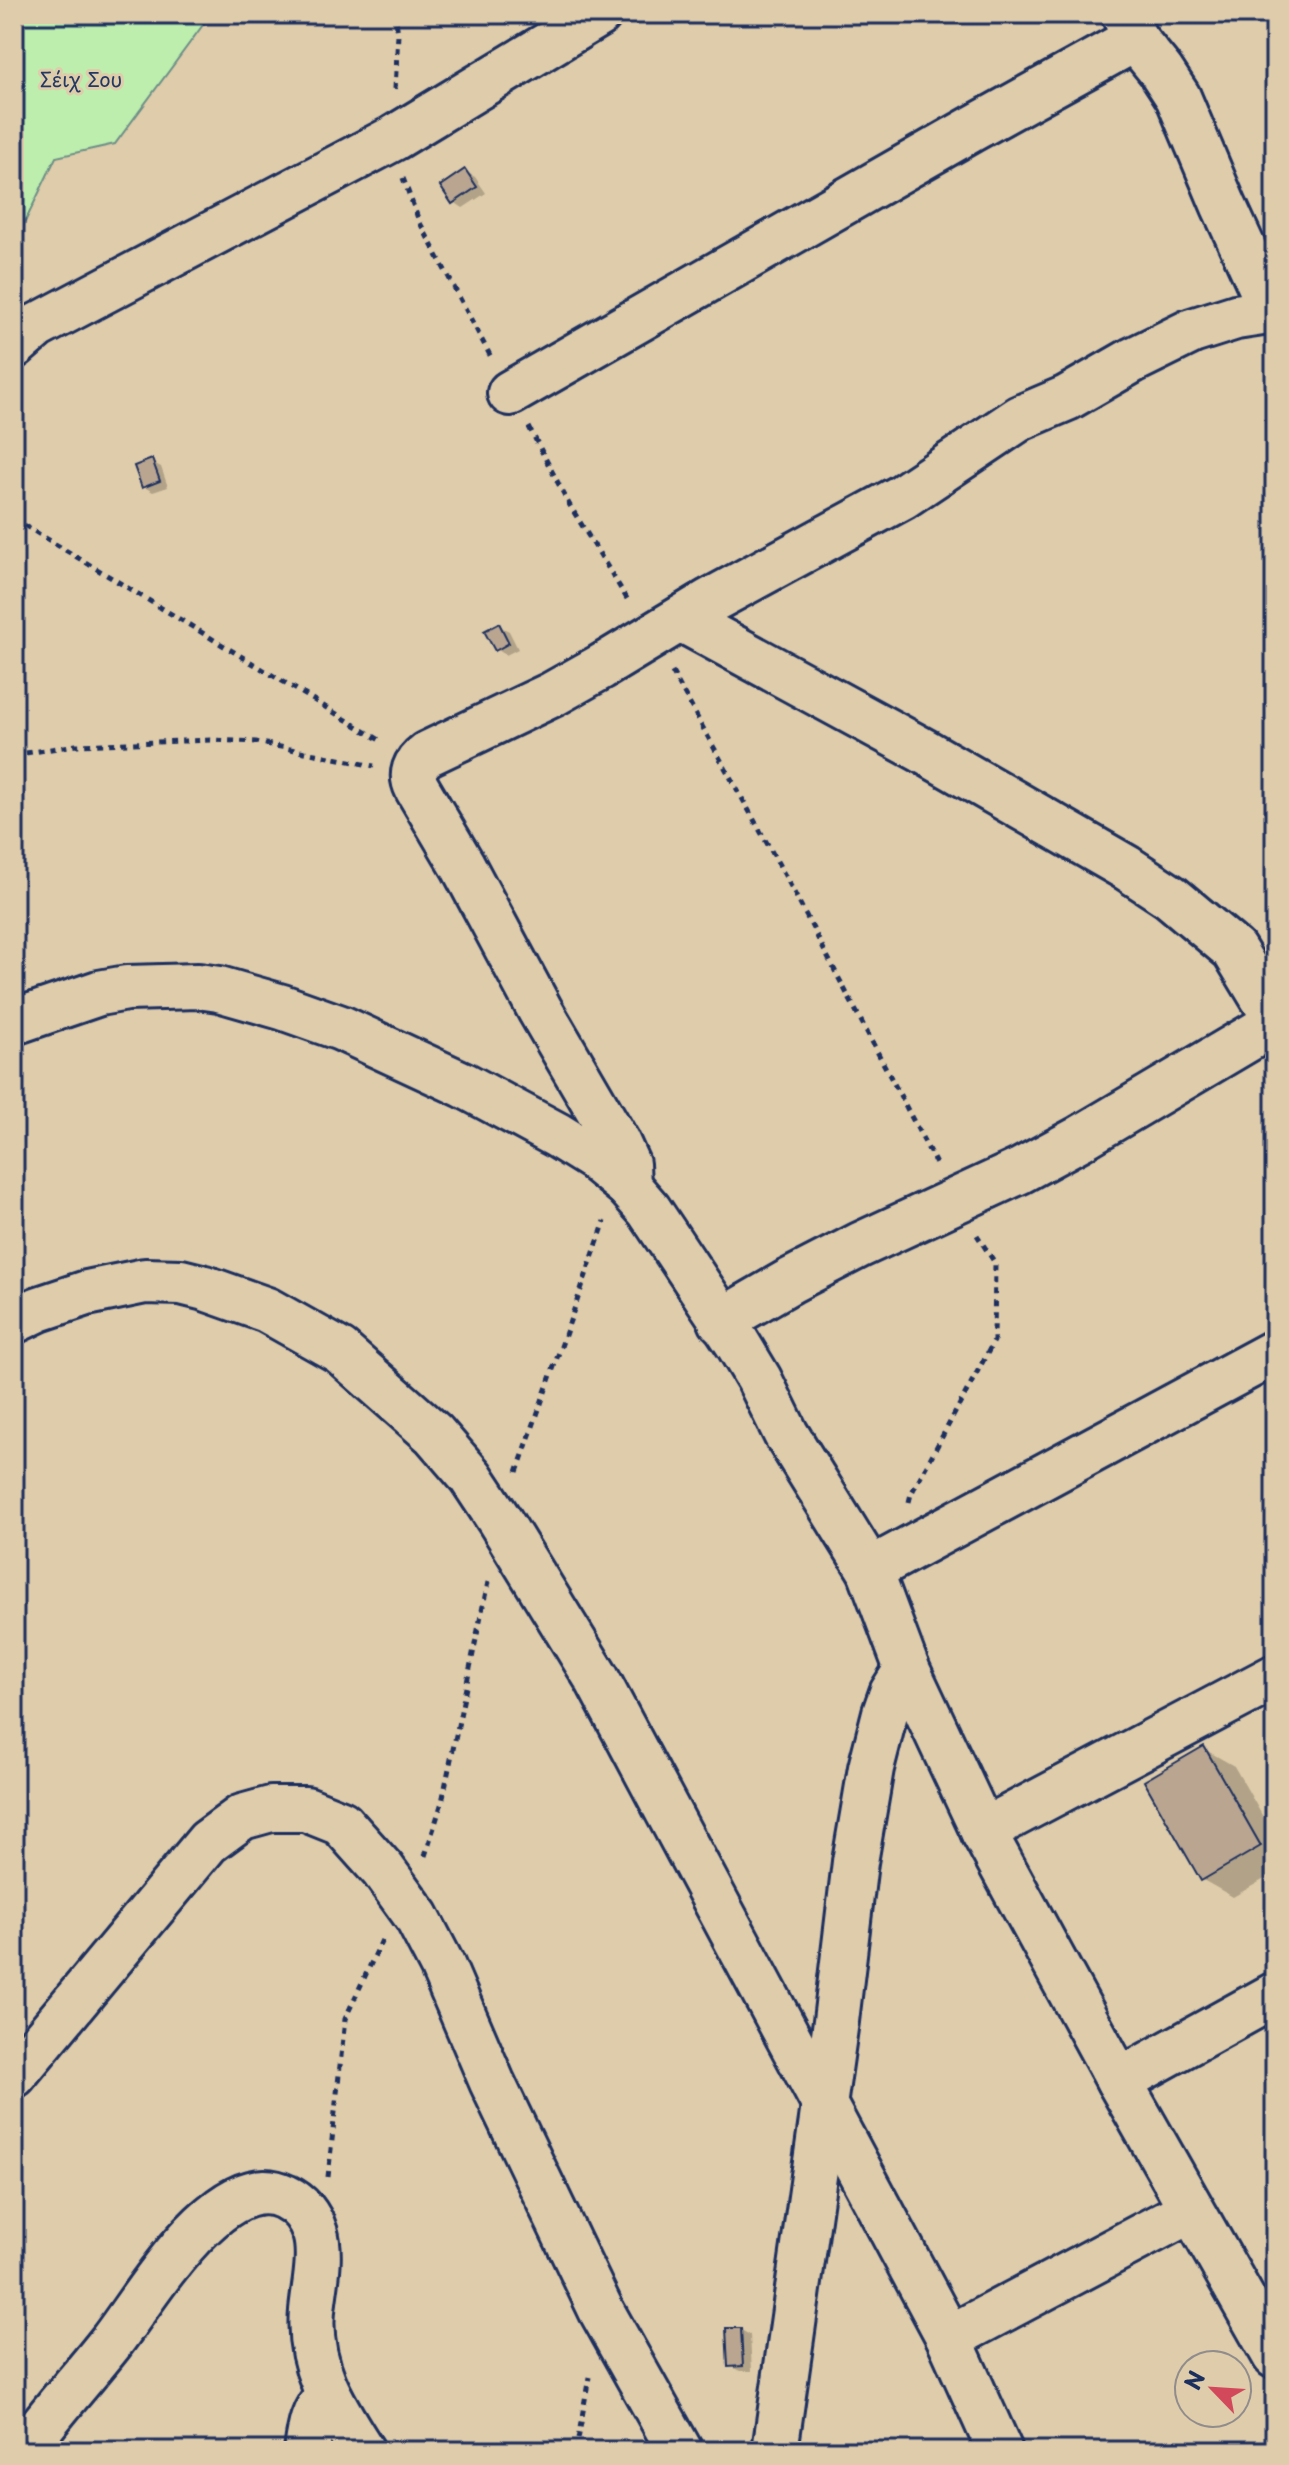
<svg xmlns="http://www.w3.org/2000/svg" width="1289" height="2465" font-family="'Playpen Sans',sans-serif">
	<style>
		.green { fill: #bdeead; stroke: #6c8e86; stroke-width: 2 }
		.shadow { fill: #0003 }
		.building { fill: #b9a590; stroke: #1b2f5e; stroke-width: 2 }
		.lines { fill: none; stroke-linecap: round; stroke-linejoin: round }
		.minor-casing { stroke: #1b2f5e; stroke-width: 50 }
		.path { stroke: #1b2f5e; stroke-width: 5; stroke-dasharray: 6 6; stroke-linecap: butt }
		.minor { stroke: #dfccaa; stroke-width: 44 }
		.labels { text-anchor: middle; stroke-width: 6; stroke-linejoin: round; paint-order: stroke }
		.park-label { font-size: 20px; fill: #233962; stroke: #dfccaa }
	</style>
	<rect width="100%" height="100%" fill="#dfccaa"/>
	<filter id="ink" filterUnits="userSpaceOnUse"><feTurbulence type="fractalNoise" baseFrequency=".0125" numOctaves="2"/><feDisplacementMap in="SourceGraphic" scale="16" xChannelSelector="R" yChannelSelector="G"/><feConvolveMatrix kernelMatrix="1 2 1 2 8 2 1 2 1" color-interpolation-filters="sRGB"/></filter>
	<g filter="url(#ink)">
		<path class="green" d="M14 14H211L115 144 56 157 14 245Z"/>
		<g class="shadow">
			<path d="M465 171 475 177 486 193 463 208 454 202Z"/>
			<path d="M152 462 161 467 168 487 153 492 144 487Z"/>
			<path d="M499 626 509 631 518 649 506 655 496 649Z"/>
			<path d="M1204 1749 1234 1766 1275 1838V1873L1233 1897 1203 1880Z"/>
			<path d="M741 2330 750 2335 752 2371H740L730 2366Z"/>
			<path d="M14 2409 52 2439 14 2451Z"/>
		</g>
		<g class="building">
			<path d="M465 169 477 187 452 204 440 186Z"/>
			<path d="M152 459 160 481 142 488 134 466Z"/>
			<path d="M499 623 509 643 495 651 484 631Z"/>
			<path d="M1204 1746 1261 1846 1201 1881 1144 1781Z"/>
			<path d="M726 2328H741L743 2366 728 2367Z"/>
		</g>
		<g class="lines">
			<g class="minor-casing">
				<g id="minor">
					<path d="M1124 14 1135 39 1161 71 1178 97 1223 204 1272 311"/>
					<path d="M14 346 37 326 394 138 599 14"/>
					<path d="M510 393 972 129 1135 39"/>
					<path d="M681 619 922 750 1127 868 1171 897 1234 950 1275 1018"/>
					<path d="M14 1022 99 993 127 988 198 986 219 989 282 1007 341 1028 464 1085 557 1135 594 1158 628 1186 649 1210 738 1344 759 1379 786 1434 870 1570 907 1669 983 1831 1119 2081 1275 2356"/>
					<path d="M628 1186 627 1164 617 1142 540 1010 463 866 417 788C410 774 415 763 427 754L553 694 601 667 710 601 902 497 1020 418 1067 398 1133 360 1192 331 1236 317 1275 311"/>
					<path d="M14 1321 39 1309 87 1293 145 1281 181 1282 205 1288 267 1310 340 1351 434 1434 471 1477 500 1521 597 1679 949 2338 1000 2451"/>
					<path d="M721 1321 790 1281 860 1245 1020 1171 1079 1139 1275 1023"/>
					<path d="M870 1570 1275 1352"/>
					<path d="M983 1831 1275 1677"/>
					<path d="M14 2075 208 1842 242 1817 271 1809H306L341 1823 383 1870 417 1917 442 1965 492 2082 601 2310 680 2451"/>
					<path d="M1119 2081 1275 1995"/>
					<path d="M949 2338 1191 2210"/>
					<path d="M23 2451C50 2413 82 2379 111 2342 144 2300 221 2165 285 2197 300 2204 310 2217 315 2233 322 2256 314 2288 312 2311 307 2366 334 2407 362 2451"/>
					<path d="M307 2451C310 2430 312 2411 328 2396"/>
					<path d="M775 2451 836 2021 855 1862 871 1768 885 1713 892 1693 907 1669"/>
				</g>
			</g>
			<g class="path">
				<path d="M395 89 398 34 395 14"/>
				<path d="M403 178 419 221 492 359"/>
				<path d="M529 427 569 504 629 602"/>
				<path d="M14 519 383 742"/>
				<path d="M672 672 788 881 936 1164"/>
				<path d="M14 755 76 745 211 740 256 742 374 766"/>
				<path d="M517 1472 605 1221"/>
				<path d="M909 1502 911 1494 994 1341 995 1263 977 1235"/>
				<path d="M425 1856 442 1802 488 1582"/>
				<path d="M328 2177 345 2019 382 1940"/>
				<path d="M576 2451 589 2377"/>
			</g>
			<use href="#minor" class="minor"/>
		</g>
	</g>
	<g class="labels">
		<g class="park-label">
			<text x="81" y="87">Σέιχ Σου</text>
		</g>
	</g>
	<rect width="1289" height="2465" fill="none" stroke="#dfccaa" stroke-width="48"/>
	<rect x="24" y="24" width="1241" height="2417" fill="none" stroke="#1b2f5e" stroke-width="3" filter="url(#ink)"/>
	<g transform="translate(1213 2389) rotate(295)"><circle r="38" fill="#dfccaa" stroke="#918d8c" stroke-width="2"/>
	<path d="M0-6L14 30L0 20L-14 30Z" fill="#d1495b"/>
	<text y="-12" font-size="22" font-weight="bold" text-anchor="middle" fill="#1b2f5e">N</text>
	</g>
</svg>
